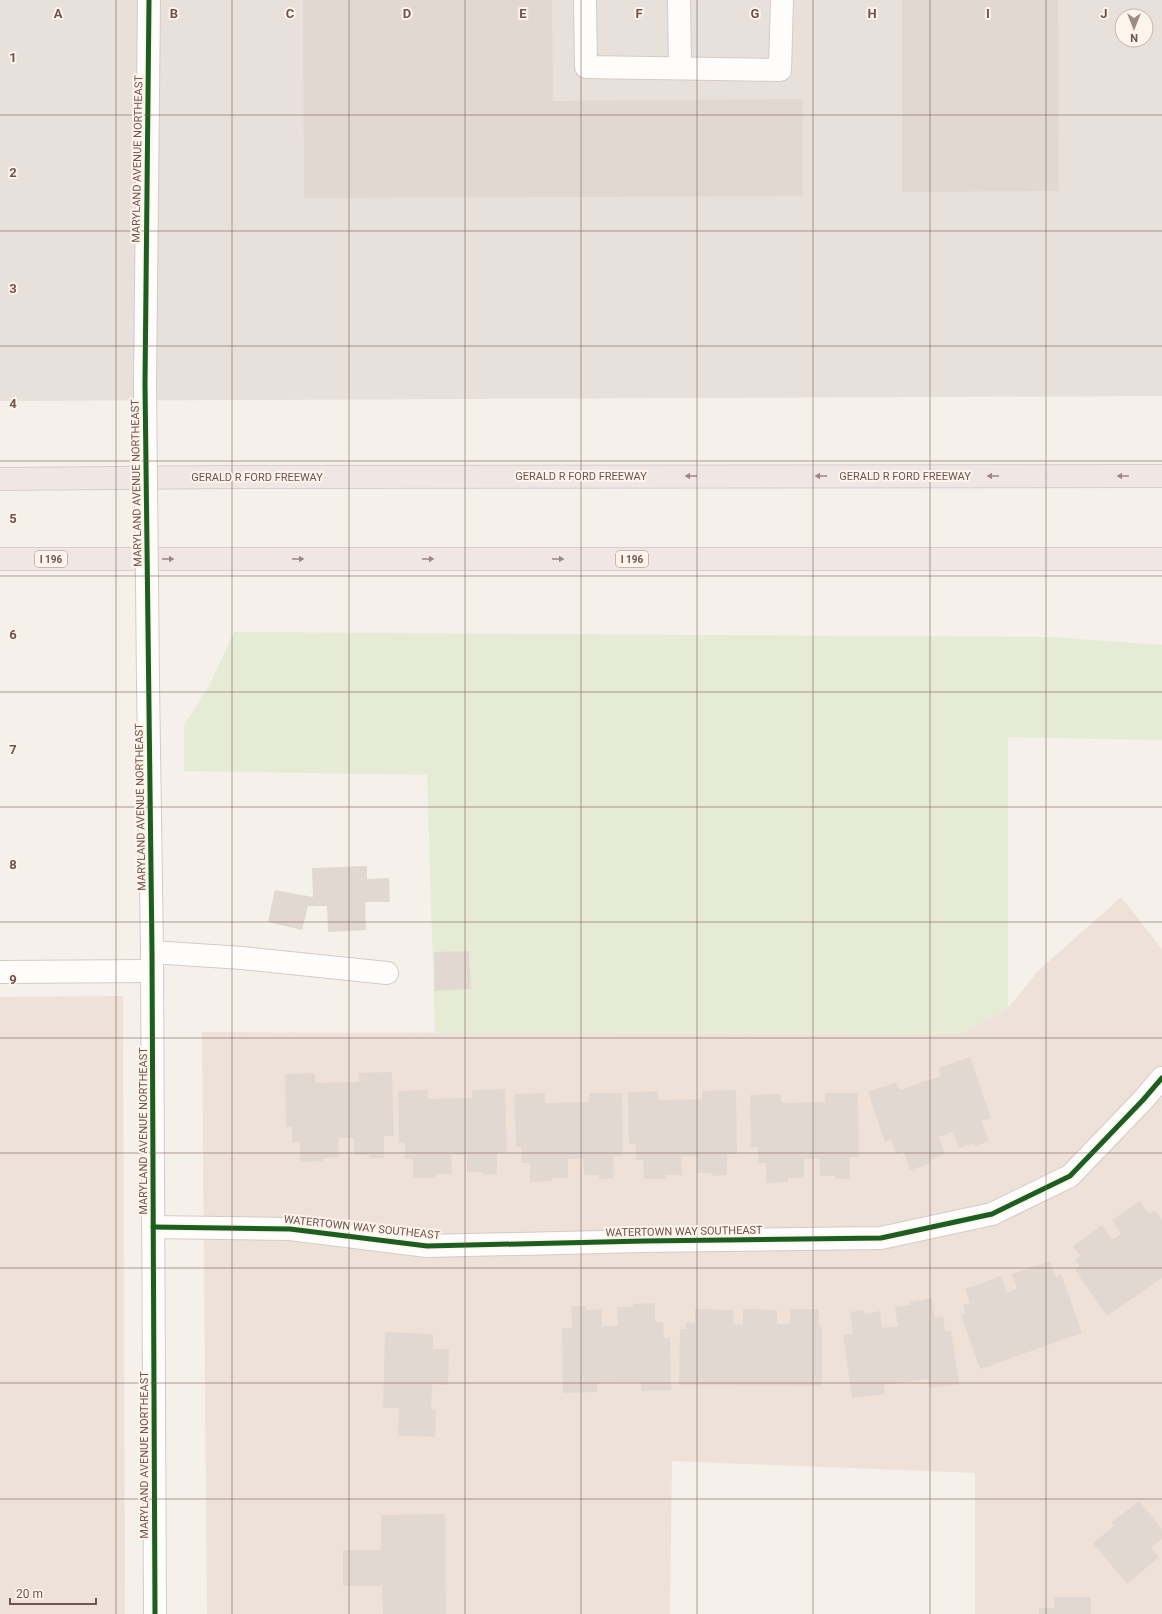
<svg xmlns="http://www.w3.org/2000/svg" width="1162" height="1614" font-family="Roboto,sans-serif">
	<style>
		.residential { fill: #eee1d8 }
		.industrial { fill: #e8e0db; fill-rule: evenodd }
		.green { fill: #e6ebd6 }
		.building { fill: #e2d8d2 }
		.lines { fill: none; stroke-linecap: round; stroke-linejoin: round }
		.minor-casing { stroke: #d4cbc7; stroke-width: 24 }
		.highway-casing { stroke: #d7cdca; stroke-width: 24 }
		.minor { stroke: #fefdfc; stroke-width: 22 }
		.highway { stroke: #f0e7e5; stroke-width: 22 }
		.minor-bridge-casing { stroke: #d4cbc7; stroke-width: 24; stroke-linecap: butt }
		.minor-bridge { stroke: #fefdfc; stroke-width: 22 }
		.cycleway-casing { stroke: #fdf4ec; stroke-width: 8 }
		.cycleway { stroke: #1b5e20; stroke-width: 5 }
		.oneway { fill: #9d8782 }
		.grid { fill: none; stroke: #71544d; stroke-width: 1; stroke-opacity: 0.55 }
		.labels { text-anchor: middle; stroke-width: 4; stroke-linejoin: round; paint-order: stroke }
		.shield { fill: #fdf4ec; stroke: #9b847d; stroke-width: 1 }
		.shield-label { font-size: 10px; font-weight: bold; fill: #71544d }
		.street-label { font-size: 11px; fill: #71544d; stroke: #fdf4ec }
		.grid-label { font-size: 13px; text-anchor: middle; font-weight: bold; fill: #71544d; stroke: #fdf4ec; stroke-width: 4; stroke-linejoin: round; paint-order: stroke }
	</style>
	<rect width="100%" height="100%" fill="#f6f0ea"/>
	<g class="residential">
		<path d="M1121 897 1162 949V1614H975V1473L672 1461 670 1614H207L202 1032 960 1034 1008 1008 1038 971Z"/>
		<path d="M123 996 125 1614H0V997Z"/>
	</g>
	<path class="industrial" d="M0 0H1162V396L0 401ZM1122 16H1146V40H1122Z"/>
	<path class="green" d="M234 632 1051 637 1162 645V740L1008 737V1008L960 1034 435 1033 427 775 184 771V726L211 682Z"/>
	<g class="building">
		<path d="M303 0H552L553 101 803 99V196L304 198Z"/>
		<path d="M902 0H1058L1059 191 902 192Z"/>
		<path d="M367 866V879L389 878 390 902H365L366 930 328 932 327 906H308L302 930 268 922 275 890 313 897 312 868Z"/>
		<path d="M469 951 471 989 435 991 434 952Z"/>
		<path d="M970 1057 991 1118 981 1121 989 1141 975 1146 974 1143 959 1148 953 1132 939 1137 945 1154 930 1160 931 1163 910 1170 904 1152 896 1154 891 1139 885 1142 868 1092 896 1082 900 1090 941 1076 938 1068Z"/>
		<path d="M392 1072 394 1136H384V1158H369V1155H354V1138H338L339 1157 323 1158V1161L300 1162V1142L292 1143V1127H286L285 1074 315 1073V1083L359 1082V1073Z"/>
		<path d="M505 1089 507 1153H497V1174L483 1175 482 1172H467V1155H451L452 1174H436V1178H413V1159H405V1143H399L398 1091 428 1090V1099L472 1098V1090Z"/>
		<path d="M736 1090 737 1154H727V1175L713 1176 712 1173H697V1156H681L682 1175H666V1179H644L643 1160H636L635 1144H629L628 1092 658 1091V1100L702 1099V1091Z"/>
		<path d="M545 1093V1103L589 1102V1093H622L623 1156 613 1157 614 1178 599 1179V1175H584L583 1158 568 1159V1178H552L553 1181 530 1182V1163H522L521 1147H516L514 1094Z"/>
		<path d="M825 1093H858L859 1157H850V1179H835V1176H820L819 1159H804V1178H788V1182L766 1183V1163H758V1147H751L750 1095 781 1094V1103L825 1102Z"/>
		<path d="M1140 1201 1149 1214 1155 1210 1162 1220V1278L1107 1316 1075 1270 1080 1266 1075 1260 1080 1256 1073 1246 1102 1225 1112 1240 1121 1234 1112 1220Z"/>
		<path d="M1050 1261 1056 1277 1061 1274 1082 1333 980 1369 961 1315 966 1314 963 1305 970 1303 965 1289 1001 1276 1007 1293 1017 1289 1012 1274Z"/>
		<path d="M932 1298 935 1318 943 1316 945 1332 951 1331 959 1384 929 1388 928 1379 884 1385 885 1394 852 1398 843 1335 853 1334 850 1312 864 1310 865 1314 880 1311 882 1328 898 1326 895 1307 911 1305 910 1302Z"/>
		<path d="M655 1303V1322H663L664 1338H670L671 1390 641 1391V1382L597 1383V1392L563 1393 562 1328H572L571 1306H586V1310L602 1309V1326H618L617 1307H633V1304Z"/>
		<path d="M695 1309 734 1310 733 1324 743 1325V1309L777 1310V1324H790V1309H819V1327H822V1386L679 1385 680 1329H686V1322L695 1323Z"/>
		<path d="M385 1332 433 1334V1349H449L448 1385 432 1384 431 1410H436L435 1437 398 1436 399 1408H383Z"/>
		<path d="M1139 1501 1162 1529V1539L1151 1548 1159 1557 1127 1584 1093 1543 1114 1526 1111 1523Z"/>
		<path d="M445 1514 446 1614H383L382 1586H343V1550H381V1515Z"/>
		<path d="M1054 1597H1091V1614H1039V1608H1054Z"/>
	</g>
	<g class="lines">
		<g class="minor-casing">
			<g id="minor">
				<path d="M585 0 586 67 780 70 782 0"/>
				<path d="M679 0 680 68"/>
				<path d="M145 384 149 0"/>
				<path d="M148 682 152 952 155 1614"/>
				<path d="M152 952 242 958 387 973"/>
				<path d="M0 972 152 971"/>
				<path d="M153 1227 290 1229 427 1246 644 1241 881 1238 992 1214 1070 1176 1143 1100 1162 1078"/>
			</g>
		</g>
		<g class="highway-casing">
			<g id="highway">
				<path d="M0 479 229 477 1162 476"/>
				<path d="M0 559H1162"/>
			</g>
		</g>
		<use href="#minor" class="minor"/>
		<use href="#highway" class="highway"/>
		<g class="minor-bridge-casing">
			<path id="minor-bridge" d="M145 384 148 682"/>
		</g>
		<use href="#minor-bridge" class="minor-bridge"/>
		<g class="cycleway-casing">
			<g id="cycleway">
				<path d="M149 0 145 384 152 952 155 1614"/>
				<path d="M153 1227 290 1229 427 1246 644 1241 881 1238 992 1214 1070 1176 1143 1100 1162 1078"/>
			</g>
		</g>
		<use href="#cycleway" class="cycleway"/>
	</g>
	<defs><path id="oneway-solid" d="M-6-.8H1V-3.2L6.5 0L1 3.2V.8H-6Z"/></defs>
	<g class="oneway">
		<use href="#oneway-solid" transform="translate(691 476) rotate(180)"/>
		<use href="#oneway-solid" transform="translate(821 476) rotate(180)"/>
		<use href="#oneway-solid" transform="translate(993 476) rotate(180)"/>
		<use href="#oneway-solid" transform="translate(1123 476) rotate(180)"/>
		<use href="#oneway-solid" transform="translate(168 559)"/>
		<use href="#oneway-solid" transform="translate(298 559)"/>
		<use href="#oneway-solid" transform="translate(428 559)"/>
		<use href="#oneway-solid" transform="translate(558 559)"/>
	</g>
	<path class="grid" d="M116 0V1614M232 0V1614M349 0V1614M465 0V1614M581 0V1614M697 0V1614M813 0V1614M930 0V1614M1046 0V1614M0 115H1162M0 231H1162M0 346H1162M0 461H1162M0 576H1162M0 692H1162M0 807H1162M0 922H1162M0 1038H1162M0 1153H1162M0 1268H1162M0 1383H1162M0 1499H1162"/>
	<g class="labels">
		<g class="shield">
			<rect x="35" y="551" width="32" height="16" rx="3"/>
			<rect x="616" y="551" width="32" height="16" rx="3"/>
		</g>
		<g class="shield-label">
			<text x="51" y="563">I 196</text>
			<text x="632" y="563">I 196</text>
		</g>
		<g class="street-label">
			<text transform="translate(137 159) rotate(-89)" y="4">MARYLAND AVENUE NORTHEAST</text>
			<text x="581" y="480">GERALD R FORD FREEWAY</text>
			<text x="905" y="480">GERALD R FORD FREEWAY</text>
			<text x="257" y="481">GERALD R FORD FREEWAY</text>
			<text transform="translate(136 483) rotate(-91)" y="4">MARYLAND AVENUE NORTHEAST</text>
			<text transform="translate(140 807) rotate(-91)" y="4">MARYLAND AVENUE NORTHEAST</text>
			<text transform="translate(143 1131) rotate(-90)" y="4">MARYLAND AVENUE NORTHEAST</text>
			<text transform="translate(362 1227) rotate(6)" y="4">WATERTOWN WAY SOUTHEAST</text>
			<text transform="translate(684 1231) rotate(-1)" y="4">WATERTOWN WAY SOUTHEAST</text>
			<text transform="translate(144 1455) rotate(-90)" y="4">MARYLAND AVENUE NORTHEAST</text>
		</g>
	</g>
	<g class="grid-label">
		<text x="58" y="18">A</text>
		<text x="174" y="18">B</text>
		<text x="290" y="18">C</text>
		<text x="407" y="18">D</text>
		<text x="523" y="18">E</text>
		<text x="639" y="18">F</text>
		<text x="755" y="18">G</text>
		<text x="872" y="18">H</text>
		<text x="988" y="18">I</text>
		<text x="1104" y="18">J</text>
		<text x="13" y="62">1</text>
		<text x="13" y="177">2</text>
		<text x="13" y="293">3</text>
		<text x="13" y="408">4</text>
		<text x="13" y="523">5</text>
		<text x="13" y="639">6</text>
		<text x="13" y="754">7</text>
		<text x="13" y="869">8</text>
		<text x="13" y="984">9</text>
	</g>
	<g transform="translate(1134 28) rotate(180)"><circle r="19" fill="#fdf4ec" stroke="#c5b4ac"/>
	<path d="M0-3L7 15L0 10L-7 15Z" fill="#a08b84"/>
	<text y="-6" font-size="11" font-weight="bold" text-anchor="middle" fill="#71544d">N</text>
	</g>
	<path d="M10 1598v6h86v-6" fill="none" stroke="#71544d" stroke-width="2"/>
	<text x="16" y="1598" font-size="12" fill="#71544d" stroke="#fdf4ec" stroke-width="3" paint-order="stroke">20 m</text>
</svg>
